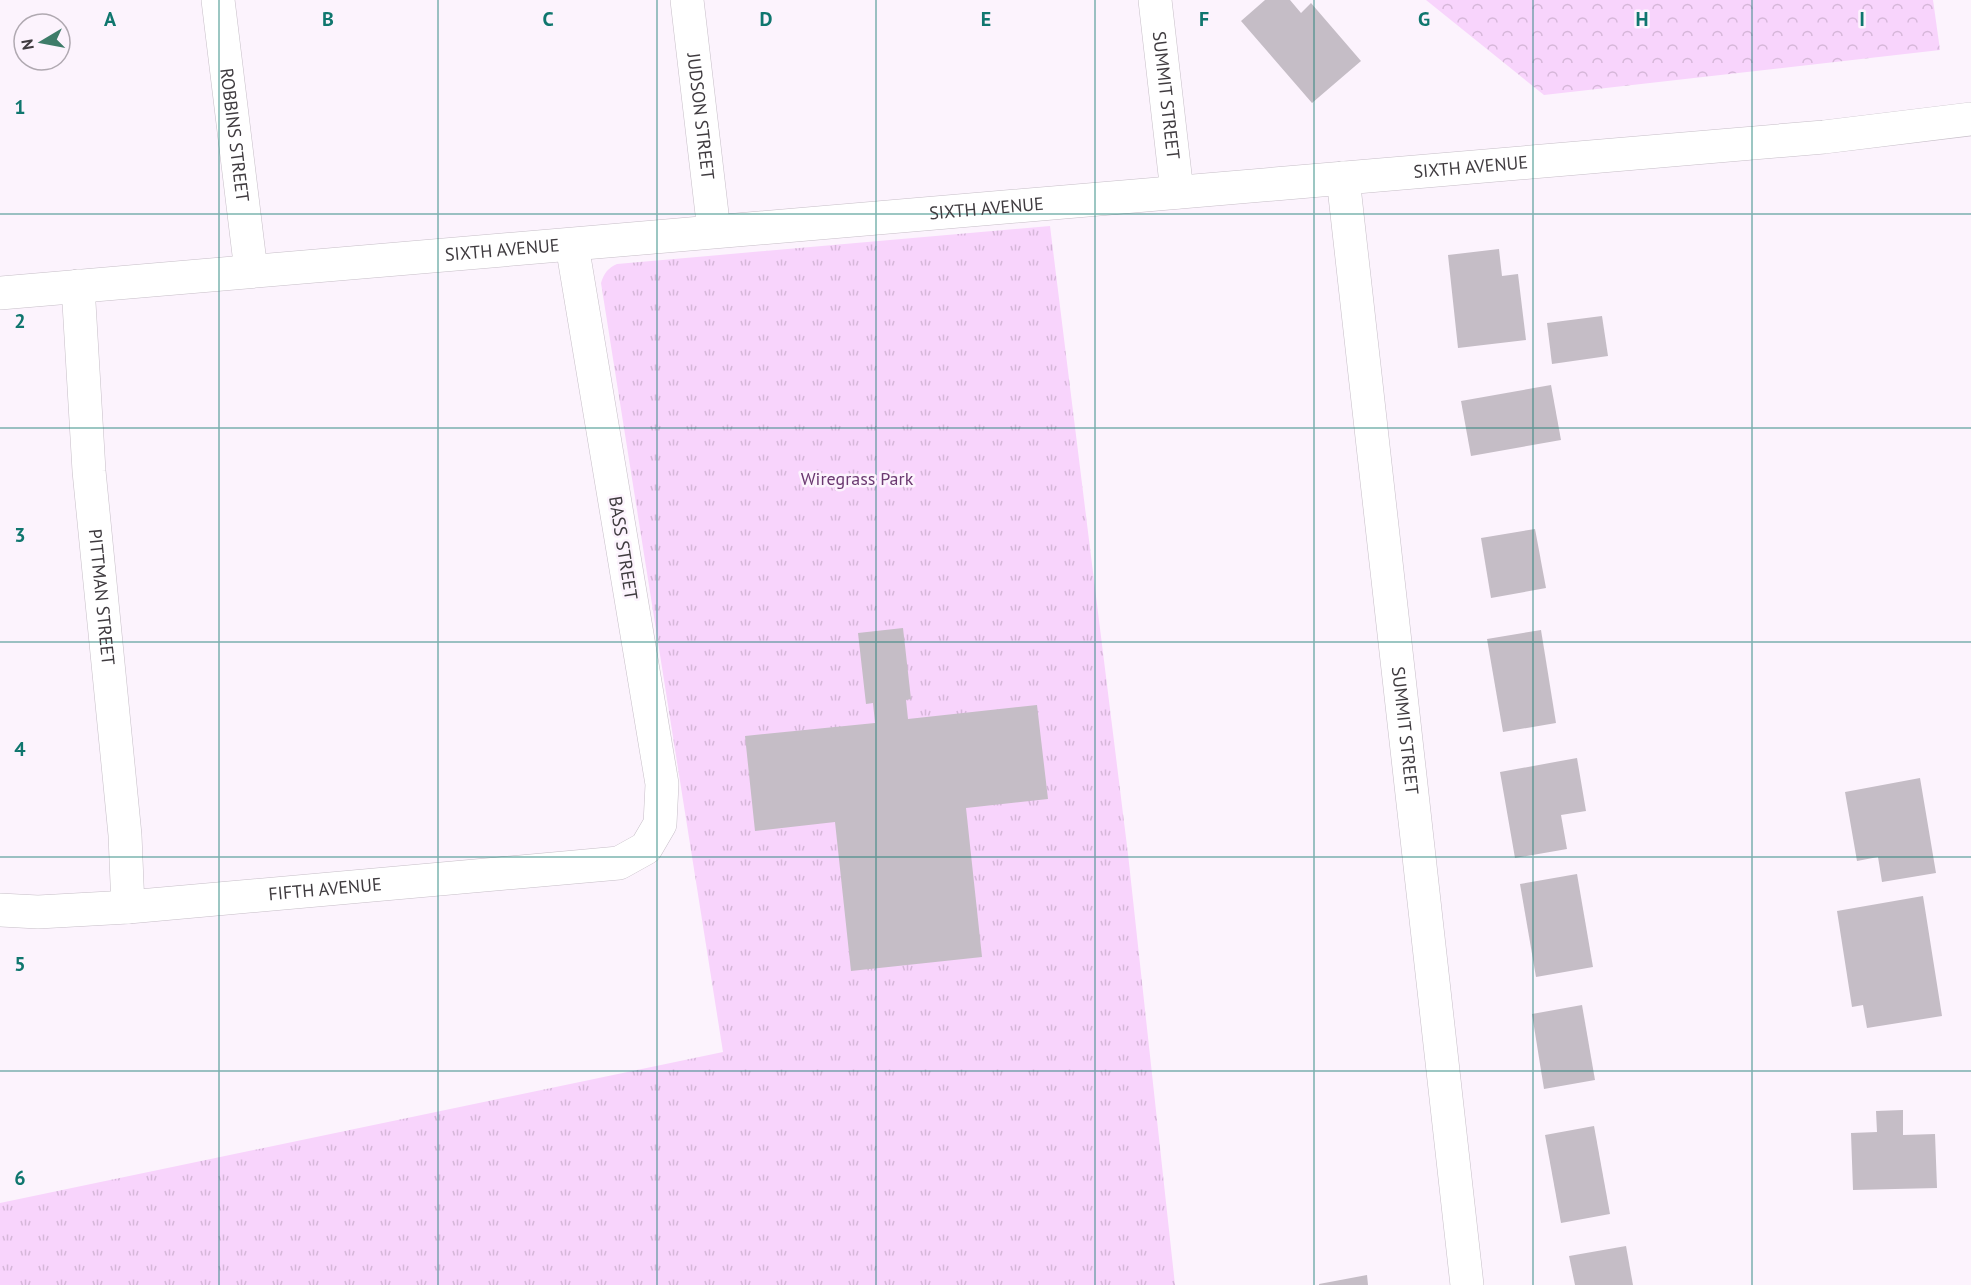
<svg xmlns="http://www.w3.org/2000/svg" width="1971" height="1285" font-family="'PT Sans',sans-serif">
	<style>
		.forest { fill: url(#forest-crowns) }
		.park { fill: url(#park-tufts) }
		.building { fill: #c5bdc6 }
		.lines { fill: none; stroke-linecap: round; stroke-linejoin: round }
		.minor-casing { stroke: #c6bec7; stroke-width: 34 }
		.tertiary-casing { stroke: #c6bec7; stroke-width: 34 }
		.minor { stroke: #fff; stroke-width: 33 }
		.tertiary { stroke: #fff; stroke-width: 33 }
		.grid { fill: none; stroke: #0f766e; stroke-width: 1.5; stroke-opacity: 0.55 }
		.labels { text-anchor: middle; stroke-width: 5; stroke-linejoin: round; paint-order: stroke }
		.street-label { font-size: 18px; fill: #3f3b3f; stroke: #fcf3fd }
		.park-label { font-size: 18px; fill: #6a3870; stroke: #fcf3fd }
		.grid-label { font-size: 20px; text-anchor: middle; font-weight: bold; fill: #0f766e; stroke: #fcf3fd; stroke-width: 5; stroke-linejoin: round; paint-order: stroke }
	</style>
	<defs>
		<pattern id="forest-crowns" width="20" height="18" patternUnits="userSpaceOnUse" patternTransform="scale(1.5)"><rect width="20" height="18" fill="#f8d4fc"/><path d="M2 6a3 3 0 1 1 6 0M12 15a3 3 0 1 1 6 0" fill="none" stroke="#d6b7d9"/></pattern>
		<pattern id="park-tufts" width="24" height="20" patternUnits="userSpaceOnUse" patternTransform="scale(1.5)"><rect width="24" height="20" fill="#f8d4fc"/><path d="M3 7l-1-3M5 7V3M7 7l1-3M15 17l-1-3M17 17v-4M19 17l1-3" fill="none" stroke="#d6b7d9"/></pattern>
	</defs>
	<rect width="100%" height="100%" fill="#fcf3fd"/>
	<path class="forest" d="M1426 0H1933L1940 50 1544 95Z"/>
	<path class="park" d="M1050 226 1128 854 1175 1285H0V1203L723 1052 601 283C604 273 608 268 617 264Z"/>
	<g class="building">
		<path d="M1265 0H1290L1301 13 1311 3 1361 61 1312 103 1241 21Z"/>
		<path d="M1499 249 1502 276 1518 274 1526 340 1458 348 1448 255Z"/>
		<path d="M1602 316 1608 356 1552 364 1547 323Z"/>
		<path d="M1551 385 1561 440 1471 456 1461 401Z"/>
		<path d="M1535 529 1546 588 1491 598 1481 538Z"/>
		<path d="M903 628 911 699 906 700 908 719 1037 705 1048 799 966 808 982 957 851 971 835 822 755 831 745 736 875 723 873 703 866 704 858 633Z"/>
		<path d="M1541 630 1556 723 1503 732 1487 639Z"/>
		<path d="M1577 758 1586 811 1561 815 1567 849 1515 858 1500 772Z"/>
		<path d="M1920 778 1936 873 1882 882 1878 857 1857 861 1845 792Z"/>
		<path d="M1577 874 1593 967 1536 977 1520 884Z"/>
		<path d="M1923 896 1942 1016 1867 1028 1863 1005 1852 1007 1837 911Z"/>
		<path d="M1582 1005 1595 1080 1544 1089 1532 1014Z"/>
		<path d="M1903 1110V1135L1935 1134 1937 1188 1853 1190 1851 1133 1877 1132 1876 1111Z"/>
		<path d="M1594 1126 1610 1214 1561 1223 1545 1135Z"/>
		<path d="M1626 1246 1633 1285H1575L1569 1256Z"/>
		<path d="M1367 1275 1368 1285H1319V1284Z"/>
	</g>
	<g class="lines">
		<g class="minor-casing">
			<g id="minor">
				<path id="s1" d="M218 0 251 271"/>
				<path id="s2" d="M687 0 714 231"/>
				<path id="s3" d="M1155 0 1177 192"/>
				<path id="s4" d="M1343 178 1467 1285"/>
				<path id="s5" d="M78 286 89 471 125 835 128 907"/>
				<path id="s6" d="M0 910 38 912 128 907 619 863 646 848 660 824 662 784 572 245"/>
			</g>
		</g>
		<g class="tertiary-casing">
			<g id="tertiary">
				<path id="s7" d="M0 293 1824 137 1971 119"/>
			</g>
		</g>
		<use href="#minor" class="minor"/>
		<use href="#tertiary" class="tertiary"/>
	</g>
	<path class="grid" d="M219 0V1285M438 0V1285M657 0V1285M876 0V1285M1095 0V1285M1314 0V1285M1533 0V1285M1752 0V1285M0 214H1971M0 428H1971M0 642H1971M0 857H1971M0 1071H1971"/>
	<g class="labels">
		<g class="street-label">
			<text dy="6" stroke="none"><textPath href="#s3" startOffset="96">SUMMIT STREET</textPath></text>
			<text dy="6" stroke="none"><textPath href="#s2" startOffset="117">JUDSON STREET</textPath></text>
			<text dy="6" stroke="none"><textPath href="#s1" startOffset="136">ROBBINS STREET</textPath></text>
			<text dy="6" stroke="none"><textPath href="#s7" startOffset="1476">SIXTH AVENUE</textPath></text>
			<text dy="6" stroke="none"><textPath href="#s7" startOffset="990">SIXTH AVENUE</textPath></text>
			<text dy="6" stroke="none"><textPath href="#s7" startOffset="504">SIXTH AVENUE</textPath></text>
			<text transform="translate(623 548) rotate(81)" y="6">BASS STREET</text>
			<text dy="6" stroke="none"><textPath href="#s5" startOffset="312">PITTMAN STREET</textPath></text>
			<text dy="6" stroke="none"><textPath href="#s4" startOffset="556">SUMMIT STREET</textPath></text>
			<text dy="6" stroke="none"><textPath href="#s6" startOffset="326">FIFTH AVENUE</textPath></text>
		</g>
		<g class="park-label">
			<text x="857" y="485">Wiregrass Park</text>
		</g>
	</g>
	<g class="grid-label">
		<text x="110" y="26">A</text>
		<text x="328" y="26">B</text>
		<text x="548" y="26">C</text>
		<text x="766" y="26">D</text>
		<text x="986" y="26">E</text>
		<text x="1204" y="26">F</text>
		<text x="1424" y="26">G</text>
		<text x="1642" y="26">H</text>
		<text x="1862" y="26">I</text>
		<text x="20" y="114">1</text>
		<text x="20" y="328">2</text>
		<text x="20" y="542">3</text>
		<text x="20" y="756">4</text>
		<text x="20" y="971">5</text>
		<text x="20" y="1185">6</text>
	</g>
	<g transform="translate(42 42) rotate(260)"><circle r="28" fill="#fcf3fd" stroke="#b0a9b1" stroke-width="1.5"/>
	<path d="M0-4.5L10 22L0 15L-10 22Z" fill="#3e7c69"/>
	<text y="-9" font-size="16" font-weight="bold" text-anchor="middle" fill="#3f3b3f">N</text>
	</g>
</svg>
